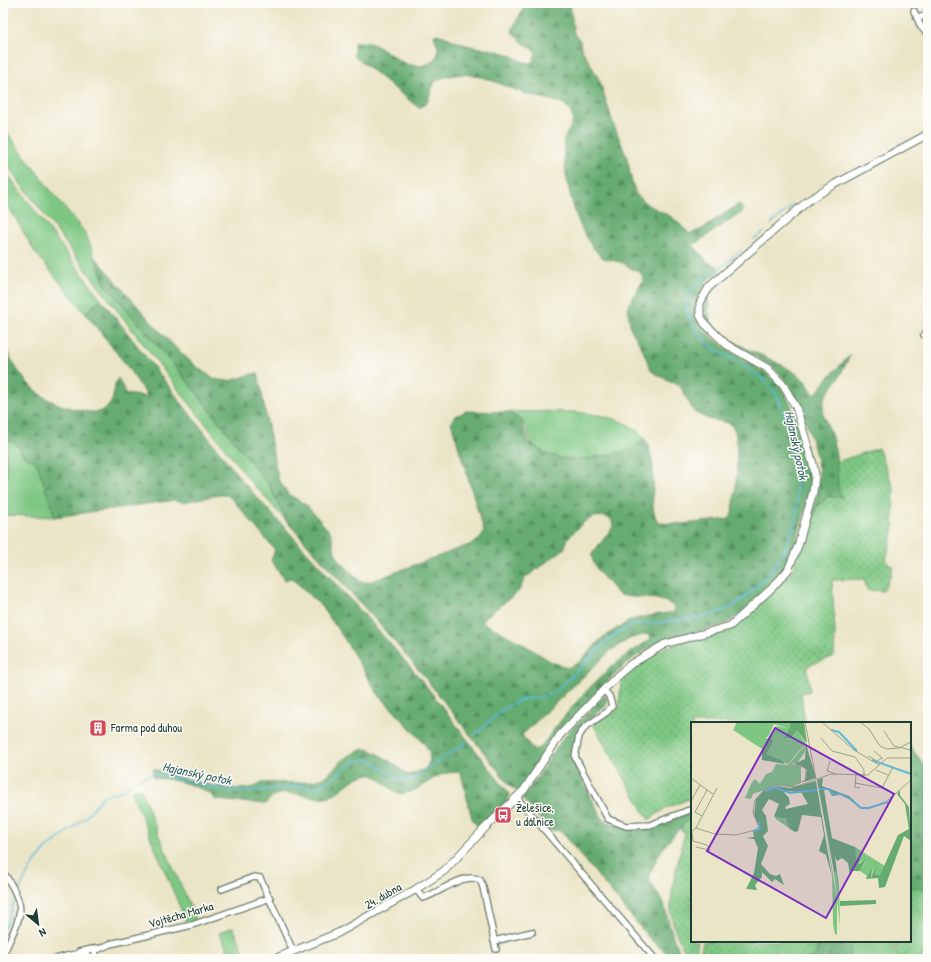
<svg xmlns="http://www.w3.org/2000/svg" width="931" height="962" font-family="'Patrick Hand',sans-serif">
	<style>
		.grass { fill: #7ec783; stroke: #4e825c }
		.forest { fill: url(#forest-firs); stroke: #427452; fill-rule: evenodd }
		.park { fill: url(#park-dots); stroke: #4e825c }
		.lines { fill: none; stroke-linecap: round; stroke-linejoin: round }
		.stream { stroke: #5bbbd9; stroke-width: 1.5 }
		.minor-casing { stroke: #667867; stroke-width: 8 }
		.major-casing { stroke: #667867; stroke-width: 9 }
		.minor { stroke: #fff; stroke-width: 5.5 }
		.major { stroke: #fff; stroke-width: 7 }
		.labels { text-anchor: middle; stroke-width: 3; stroke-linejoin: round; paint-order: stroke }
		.poi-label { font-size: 12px; fill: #1f3d34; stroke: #fdfcf7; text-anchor: start }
		.street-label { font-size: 12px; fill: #1f3d34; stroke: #fdfcf7 }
		.water-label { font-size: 13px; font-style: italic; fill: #316366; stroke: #fdfcf7 }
		.inset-river { fill: none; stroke: #5bbbd9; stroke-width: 2 }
		.inset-road { fill: none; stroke: #99a28c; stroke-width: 1 }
		.view { fill: #7b2cbf; fill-opacity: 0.15; stroke: #7b2cbf; stroke-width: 2 }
		.inset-edge { fill: none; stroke: #1f3d34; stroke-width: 2 }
	</style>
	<defs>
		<pattern id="forest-firs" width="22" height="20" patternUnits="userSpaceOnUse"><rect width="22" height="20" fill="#66ac71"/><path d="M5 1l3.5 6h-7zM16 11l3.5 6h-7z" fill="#538d5e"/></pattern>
		<pattern id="park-dots" width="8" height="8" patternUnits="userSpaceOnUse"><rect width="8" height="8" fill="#7ec783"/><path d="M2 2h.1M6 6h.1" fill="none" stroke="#67a36c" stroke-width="1.8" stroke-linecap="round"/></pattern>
	</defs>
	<rect width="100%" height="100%" fill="#fdfcf7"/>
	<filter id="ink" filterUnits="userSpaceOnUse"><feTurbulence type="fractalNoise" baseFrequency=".025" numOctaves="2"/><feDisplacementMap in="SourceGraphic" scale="8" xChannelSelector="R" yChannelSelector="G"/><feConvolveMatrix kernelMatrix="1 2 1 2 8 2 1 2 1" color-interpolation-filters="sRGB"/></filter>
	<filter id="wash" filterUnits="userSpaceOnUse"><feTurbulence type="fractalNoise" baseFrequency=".012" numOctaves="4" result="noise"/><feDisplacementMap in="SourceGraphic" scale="16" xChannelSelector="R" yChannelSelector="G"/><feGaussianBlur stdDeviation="0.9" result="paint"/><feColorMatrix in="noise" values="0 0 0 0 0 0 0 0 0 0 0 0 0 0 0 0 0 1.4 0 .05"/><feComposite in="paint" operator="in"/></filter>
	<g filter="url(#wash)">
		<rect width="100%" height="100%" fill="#ebe5c7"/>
		<g class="grass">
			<path d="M3 127 48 187 86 234 105 284 188 382 249 460 270 487 288 523 253 484 185 398 83 266 3 160Z"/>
			<path d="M3 168 101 299 85 313 35 252 3 197Z"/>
			<path d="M507 412C547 412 615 405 644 437 640 442 636 448 629 451 609 459 563 463 545 453 525 443 532 434 523 422 519 418 512 415 507 412Z"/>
			<path d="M6 441C17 440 19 447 23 456L36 461 55 517 3 515V482L6 480Z"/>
			<path d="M137 788 141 789 156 829 196 919 187 924 131 791Z"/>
			<path d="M233 927 245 954 232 959 219 933Z"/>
		</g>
		<g class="forest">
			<path d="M525 3H570L574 34 580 40 581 48 599 79 613 123 627 158 632 182 636 194 648 205 672 217 690 234 702 229 739 204 744 211 693 245 708 262 717 266 719 271 705 282 706 284C703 290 698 296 696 302 686 339 763 362 781 387 793 404 811 456 811 476 812 493 796 544 789 560 782 576 738 621 722 625 698 633 675 634 652 646 628 659 610 679 591 698 577 712 563 726 551 742 539 758 531 776 518 791L511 787 423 675 373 617 288 523 270 487 249 460 188 382 105 284 97 259C120 285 190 373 219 380 233 383 244 375 258 373L278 479 288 494 306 505 331 533 335 552 340 561 361 582H369L474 543 481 538 484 531 451 422 454 417 466 411 507 412 522 422 529 442 545 453 564 459H584L629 451 638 445 644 437C649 446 652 456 653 467 655 485 648 509 659 523L683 524 729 519C737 512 739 442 735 431 734 428 731 425 729 423L708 419 694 412 680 386 654 373 650 368 642 348 631 329 628 313 629 304 643 281 642 275 638 270C627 269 629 264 620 262 614 260 606 260 602 257 577 236 566 186 564 155 564 150 563 144 564 140 567 133 571 127 573 120L570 110 563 103C550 100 537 97 524 93 491 82 471 65 435 81L427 103 419 108 354 56V42C360 42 366 42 372 44 392 51 405 74 430 63 435 60 438 56 438 50 438 45 435 41 434 35L437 34C446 36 454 41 463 44 478 49 496 49 511 55 519 59 524 65 533 62L536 52 520 40 512 32C514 21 523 14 525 3ZM604 516 612 520 613 527 592 554C591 567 609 583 616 592L620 595C638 600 661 594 675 608L674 612 642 617 631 620 603 637 578 663 567 668 550 661 520 642 482 622 484 618 519 591 525 578 564 549 568 538 584 522 593 517ZM646 634 651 635 649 640C640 647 630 652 621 659 589 685 564 715 540 748L533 750 522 735 610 651 629 639Z"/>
			<path d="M708 296C709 303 708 311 710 318 721 346 780 358 802 378 807 382 811 390 815 395L827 379 851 354 838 379 824 398 823 414 832 437 836 455 839 492 842 497 825 499 817 507 806 543 802 547C808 525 818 502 819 479 820 459 802 407 792 390 786 381 778 371 769 365 749 350 690 330 708 296Z"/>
			<path d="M101 299 243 482 369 620 420 678 510 795C505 808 488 817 478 827L472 819 461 773C436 768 425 790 405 793 392 796 384 778 372 775 353 772 342 794 326 797 307 800 277 783 266 804L216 800C206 786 171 778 153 778V769C174 775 245 800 261 783 279 782 306 785 323 778 330 774 334 767 341 762 347 757 358 749 366 749 376 750 400 768 408 775L423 770 427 767 430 760 429 751 424 743 377 693 345 640 323 608 293 579 290 578 285 580 271 561 275 550 233 500 227 495H217L184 502 175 500 55 517 38 466 35 461 23 456C19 447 17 440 6 441V480L3 482V343C22 383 40 404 85 411 94 413 104 413 110 404 115 397 113 386 118 378L126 394 148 397 124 362 85 313Z"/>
			<path d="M605 695 607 701 606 706 582 726 576 736 571 759 603 820 629 830 646 829 692 812V817C673 834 654 855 649 880L664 904 674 940 683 959H673L649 938 560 830 550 831 522 798 534 783 563 738Z"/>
			<path d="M910 746 928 770V890L910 887Z"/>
			<path d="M826 941 852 942 849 959H806Z"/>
		</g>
		<g class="park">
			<path d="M878 448 894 488 893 524H895L886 560 889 565 894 566 887 584 883 591 867 590 864 579 832 580 835 631 834 656 807 666 810 691 801 693 805 723H692V798L666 808 649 820 592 723 619 709 621 678 645 659 666 647 688 640 724 633 738 626 774 591 791 572 802 547 806 543 817 507 828 497H842L839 492 836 462Z"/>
			<path d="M692 817V941H698L695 959H688C682 946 675 934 672 919 667 897 680 855 685 832L681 831 682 826Z"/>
			<path d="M910 887 928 890V959H897L896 941H910Z"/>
			<path d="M703 941H827L817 948 815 956 806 959H699Z"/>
			<path d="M850 941H894L895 959H849L852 942Z"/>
		</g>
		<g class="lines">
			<g class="stream">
				<path d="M771 224 793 205"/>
				<path d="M754 239 764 232"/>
				<path d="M475 735C488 724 500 709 516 702 528 696 545 699 555 691 581 672 599 641 628 627 633 624 641 624 647 624 667 621 687 620 706 616 746 609 786 560 795 522 802 497 789 411 774 391 757 368 728 360 707 343 695 332 680 309 689 293 696 282 711 275 721 267 728 262 734 256 741 250"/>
				<path d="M19 890 32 866 48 847 85 818 103 796 121 791 135 781 154 773 219 789 249 792 292 786 318 787 331 780 351 763 365 759 373 761 395 777 402 780H410L467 742"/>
				<path d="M5 927 15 899"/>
			</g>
		</g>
	</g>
	<g filter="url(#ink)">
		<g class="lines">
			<g class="minor-casing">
				<g id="minor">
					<path d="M914 11 921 27 928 34"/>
					<path d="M921 17 928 15"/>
					<path d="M924 335 928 331"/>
					<path d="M604 690 609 696 612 706 607 712 585 727 579 736 575 757 608 819 626 826 650 825 692 809"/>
					<path d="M517 798 655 959"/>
					<path d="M3 872C30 911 20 915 3 955"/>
					<path d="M222 889 254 877 260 878 293 951"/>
					<path d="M416 889 423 898C438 894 465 871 480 880L483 887 496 949"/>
					<path d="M494 941 532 932"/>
					<path d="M79 952 97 948"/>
					<path d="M56 959C70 955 83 950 95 959"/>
					<path d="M96 959 95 951 110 944 192 925 270 898"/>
				</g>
			</g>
			<g class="major-casing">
				<path id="major" d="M274 959 338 933 413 891 444 871 486 827 524 790 560 735 618 675 631 664 665 644 730 626 772 588 788 570 798 546 813 492 815 475 813 464 796 407 783 385 767 368 727 345 705 324 700 315V303L709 287 809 200 834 185 928 134"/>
			</g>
			<use href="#minor" class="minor"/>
			<use href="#major" class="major"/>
		</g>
	</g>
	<defs>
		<g id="building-square" transform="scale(0.9)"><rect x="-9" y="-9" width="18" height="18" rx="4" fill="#d1495b" stroke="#fdfcf7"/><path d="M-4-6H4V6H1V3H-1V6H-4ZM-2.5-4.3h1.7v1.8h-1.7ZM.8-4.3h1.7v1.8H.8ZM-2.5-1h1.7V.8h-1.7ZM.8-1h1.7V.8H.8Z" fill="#fff"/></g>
		<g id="bus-square" transform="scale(0.9)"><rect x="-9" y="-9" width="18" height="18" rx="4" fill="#d1495b" stroke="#fdfcf7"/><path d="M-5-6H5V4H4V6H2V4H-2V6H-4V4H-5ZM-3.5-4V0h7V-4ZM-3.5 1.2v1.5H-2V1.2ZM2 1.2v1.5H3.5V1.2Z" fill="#fff"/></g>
	</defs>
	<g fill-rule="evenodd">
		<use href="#building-square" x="98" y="728"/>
		<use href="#bus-square" x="503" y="815"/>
	</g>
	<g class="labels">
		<g class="poi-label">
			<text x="111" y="732">Farma pod duhou</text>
			<text x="516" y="812">Želešice,<tspan x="516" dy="14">u dálnice</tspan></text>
		</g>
		<g class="street-label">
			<text transform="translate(383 896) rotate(-30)" y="4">24. dubna</text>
			<text transform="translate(181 915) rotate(-16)" y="4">Vojtěcha Marka</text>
		</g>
		<g class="water-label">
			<text transform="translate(797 445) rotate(78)" y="5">Hajanský potok</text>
			<text transform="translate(197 773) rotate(12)" y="5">Hajanský potok</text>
		</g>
	</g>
	<g transform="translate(691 722)">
		<rect width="220" height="220" fill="#ebe5c7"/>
		<path d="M86 93 97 99 99 107 85 97 83 94ZM135 108 146 178V213L144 212 142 202 141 152ZM164 125 194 144 189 154 184 153 185 145 180 156 182 148 176 154 169 149 175 138 167 141 168 134 165 139 163 134ZM146 149 148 161 149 204 143 150Z" fill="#7ec783"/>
		<path d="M99 0H113L116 21 106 9 100 16 92 17 98 7ZM78 15 83 19 76 32 91 37 94 42 71 38V28ZM115 22 125 56 113 60 116 48 111 44 103 42 114 37ZM132 56 131 64 158 74 170 85 159 77 149 73 141 74 137 67 133 68 141 116 164 125 165 138 169 134 168 142 175 137 169 149H162L159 153 157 141 151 136 146 139 144 134 146 150H143L126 58ZM125 59 141 155 135 133 128 129 133 113 130 95 111 93 107 109 104 110 99 107 95 97 83 94 88 82 78 77 71 88 75 94 77 109 72 114 77 124 70 142 79 152 85 154 89 152 93 163 84 157 81 160 71 150V155L64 163 66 168 55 167 63 151 67 126 63 117 55 116 63 115 62 110 68 106 63 94 65 77 73 68 86 64 99 66ZM92 69 110 70 117 82 95 87 94 85 99 82 98 76ZM209 68V73L218 85 220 119 213 114 194 165 188 166 187 156 175 157 176 154 181 147 180 156 186 143 184 153H189L207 113 218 107 214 82 206 72ZM185 178V182L149 184V179Z" fill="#66ac71" fill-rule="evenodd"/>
		<path d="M46 0H99L98 7 92 17 100 16 106 9 115 21 97 42 76 32 83 19 78 15 85 4 96 6 83 2 77 15H74L77 17 71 27 42 8ZM115 22 114 30 106 41 98 42ZM85 42 110 44V61H106L103 65 86 63 62 72 60 77 54 76 61 60 64 57 69 62 75 52 81 50Z" fill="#7ec783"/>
		<path class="inset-river" d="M140 8 148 10 166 29M181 38 220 52M128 67H138L142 72H150L159 77 170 86H178L196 80M74 69 85 66 99 71 126 68M62 110 69 107 68 100"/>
		<path class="inset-road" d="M114 0 125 57M131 0 163 28 188 43M169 0 178 7 189 24 196 27 208 26 220 20M193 9 203 24 220 28M130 16 141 29 164 35 173 48V54M183 29 192 37M177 34 186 39 191 36M139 39 136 49 145 52M97 42 110 44 115 47V58L106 62V64M185 48 197 53M165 53 164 65 169 66M0 56 16 68M164 61 191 66 204 72M191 66 202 45M0 79 9 63M196 86 197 78 220 58M11 94 4 90 16 68 22 72M5 106 26 66M0 110 5 106 24 112 45 113 64 108 68 104 62 91 64 78 74 67 86 63 104 65 140 52 177 53 196 36H220M1 110 2 119 16 123 19 129M25 111 40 87M5 125 18 128"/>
		<path class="view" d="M84 6 203 72 135 196 16 129Z"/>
		<rect width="220" height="220" class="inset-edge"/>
	</g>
	<rect width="931" height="962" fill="none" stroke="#fdfcf7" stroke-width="16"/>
	<g transform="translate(38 924) rotate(151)" stroke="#fdfcf7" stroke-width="3" paint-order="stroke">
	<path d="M0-3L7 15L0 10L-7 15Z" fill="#1f3d34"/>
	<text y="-6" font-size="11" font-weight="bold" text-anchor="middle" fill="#1f3d34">N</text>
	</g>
</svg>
